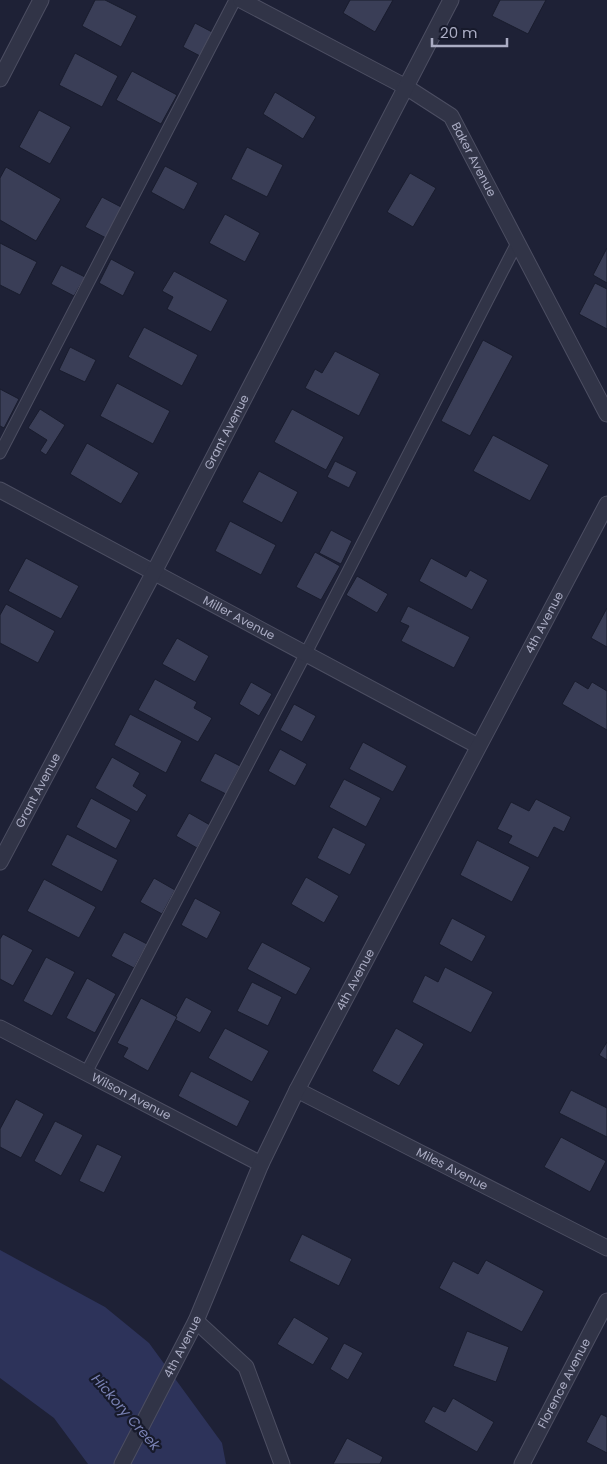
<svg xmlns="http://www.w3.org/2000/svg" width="607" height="1464" font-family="Poppins,sans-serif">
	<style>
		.water { fill: #2d335a }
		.building { fill: #3a3e57; stroke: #191c2d }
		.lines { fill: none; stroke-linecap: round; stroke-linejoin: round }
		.service-casing { stroke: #4c4e62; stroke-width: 13 }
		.minor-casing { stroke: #4c4e62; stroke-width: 17 }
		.tertiary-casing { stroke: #4c4e62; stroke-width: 17 }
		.service { stroke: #313447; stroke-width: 11 }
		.minor { stroke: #313447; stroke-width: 15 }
		.tertiary { stroke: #313447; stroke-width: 15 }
		.labels { text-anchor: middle; stroke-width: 4.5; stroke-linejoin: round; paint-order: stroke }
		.street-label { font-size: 12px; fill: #abadc4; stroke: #171a2b }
		.water-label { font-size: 14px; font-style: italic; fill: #7981b3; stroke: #171a2b }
	</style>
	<rect width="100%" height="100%" fill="#1e2136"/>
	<path class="water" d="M0 1250 105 1307 149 1343 222 1443 226 1464H88L54 1418 0 1378Z"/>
	<g class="building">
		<path d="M95 0H105L137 16 121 47 82 26Z"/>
		<path d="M350 0H393L375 32 343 13Z"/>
		<path d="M500 0H546L528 34 492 16Z"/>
		<path d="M195 23 212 32 200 56 183 47Z"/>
		<path d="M75 53 118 76 102 107 59 85Z"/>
		<path d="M132 71 177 95 161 124 116 100Z"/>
		<path d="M275 92 316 117 303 139 263 114Z"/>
		<path d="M39 110 71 127 50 164 19 147Z"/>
		<path d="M247 147 283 165 267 197 231 179Z"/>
		<path d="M165 166 198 183 184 210 151 192Z"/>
		<path d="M6 167 61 199 36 241 0 220V178Z"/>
		<path d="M410 173 436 188 413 227 387 212Z"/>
		<path d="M102 197 123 208 106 238 85 227Z"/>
		<path d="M225 214 260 233 245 262 209 243Z"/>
		<path d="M0 243 37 262 20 295 0 285Z"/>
		<path d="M607 248V283L593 275Z"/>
		<path d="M111 259 135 272 123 296 99 283Z"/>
		<path d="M61 265 85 277 74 296 51 284Z"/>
		<path d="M174 271 228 300 211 332 167 309 173 297 162 291Z"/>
		<path d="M595 283 607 289V329L579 314Z"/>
		<path d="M144 327 198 355 182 386 128 357Z"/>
		<path d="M483 340 513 356 470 436 441 421Z"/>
		<path d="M70 347 96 360 85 382 59 370Z"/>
		<path d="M335 351 380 374 359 416 305 388 315 369 322 373Z"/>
		<path d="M117 383 170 411 153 444 100 416Z"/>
		<path d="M0 389 19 399 4 428 0 426Z"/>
		<path d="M40 409 65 425 46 455 40 451 47 440 28 428Z"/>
		<path d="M292 409 344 437 326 470 274 442Z"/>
		<path d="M493 435 549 465 530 501 473 471Z"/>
		<path d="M87 443 139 473 121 504 70 474Z"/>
		<path d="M335 461 357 472 349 488 327 477Z"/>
		<path d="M259 471 298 492 282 523 242 502Z"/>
		<path d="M230 521 276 545 261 575 215 551Z"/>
		<path d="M331 530 352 541 341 564 319 553Z"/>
		<path d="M315 552 340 566 321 600 296 587Z"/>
		<path d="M26 558 79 586 61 619 8 591Z"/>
		<path d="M431 558 466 577 470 570 488 580 472 610 419 581Z"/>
		<path d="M357 576 388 594 377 613 346 595Z"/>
		<path d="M6 604 55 631 38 663 0 643V615Z"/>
		<path d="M408 606 470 637 454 668 401 641 409 626 400 622Z"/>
		<path d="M607 608V647L591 638Z"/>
		<path d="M177 638 209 656 195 682 162 664Z"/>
		<path d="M155 679 197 702 194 708 212 718 198 742 138 710Z"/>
		<path d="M575 681 588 689 592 682 607 691V730L562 704Z"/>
		<path d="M251 682 272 694 259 716 239 704Z"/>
		<path d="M294 704 316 716 302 742 280 730Z"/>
		<path d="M130 714 182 741 166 773 114 745Z"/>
		<path d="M363 742 407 766 393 792 349 769Z"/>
		<path d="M280 749 307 764 295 786 268 771Z"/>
		<path d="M215 753 240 766 226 794 200 781Z"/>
		<path d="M112 757 140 773 133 786 147 795 137 812 95 788Z"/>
		<path d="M344 779 381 798 366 827 329 807Z"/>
		<path d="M91 798 131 820 116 849 76 827Z"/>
		<path d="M536 799 571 817 564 832 554 827 538 858 508 843 512 836 497 829 511 802 529 811Z"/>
		<path d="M189 813 210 825 197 848 176 836Z"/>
		<path d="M333 827 366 844 350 875 317 858Z"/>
		<path d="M67 834 118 860 102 892 51 865Z"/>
		<path d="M477 840 530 867 512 902 460 875Z"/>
		<path d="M306 877 339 896 324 923 291 904Z"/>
		<path d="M154 878 175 890 162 914 140 902Z"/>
		<path d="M44 879 96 907 79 938 27 911Z"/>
		<path d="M195 898 221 912 207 939 181 925Z"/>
		<path d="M452 918 486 936 472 962 439 944Z"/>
		<path d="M124 932 147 944 134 968 111 956Z"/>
		<path d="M3 934 33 950 13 986 0 979V939Z"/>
		<path d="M262 942 311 968 296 995 247 969Z"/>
		<path d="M46 957 75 972 52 1016 23 1001Z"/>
		<path d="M445 967 493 992 471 1033 412 1002 425 975 438 982Z"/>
		<path d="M87 978 116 994 95 1033 66 1018Z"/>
		<path d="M252 982 282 997 268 1026 237 1011Z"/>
		<path d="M186 997 212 1011 200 1033 174 1019Z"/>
		<path d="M141 998 177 1017 148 1071 123 1057 128 1048 117 1043Z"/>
		<path d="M225 1028 269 1051 252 1082 208 1058Z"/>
		<path d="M396 1028 424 1044 399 1086 372 1071Z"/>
		<path d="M607 1042V1060L599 1055Z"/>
		<path d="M191 1071 250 1101 237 1127 178 1096Z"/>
		<path d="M571 1090 607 1108V1137L559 1113Z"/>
		<path d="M16 1099 44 1114 21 1158 0 1147V1129Z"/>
		<path d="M55 1121 83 1135 61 1176 34 1161Z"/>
		<path d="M561 1137 606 1161 590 1192 544 1167Z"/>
		<path d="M97 1144 122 1156 104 1193 79 1181Z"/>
		<path d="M302 1234 352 1259 339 1286 289 1261Z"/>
		<path d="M486 1260 544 1291 522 1332 439 1288 453 1261 478 1274Z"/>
		<path d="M294 1317 329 1338 313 1365 277 1344Z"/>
		<path d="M467 1331 509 1347 496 1382 453 1366Z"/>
		<path d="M344 1343 363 1353 348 1380 330 1369Z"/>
		<path d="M453 1398 494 1422 477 1452 424 1422 433 1406 445 1412Z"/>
		<path d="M601 1414 607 1417V1453L586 1442Z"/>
		<path d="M347 1438 383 1457 380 1464H333Z"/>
	</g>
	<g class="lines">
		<g class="service-casing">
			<g id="service">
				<path d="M0 453 235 0"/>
				<path d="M86 1073 306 653 517 243"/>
			</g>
		</g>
		<g class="minor-casing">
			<g id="minor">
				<path id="s1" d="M241 0 406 87 451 116 607 414"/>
				<path d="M0 79 41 0"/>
				<path id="s2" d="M0 490 478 746"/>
				<path id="s3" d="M0 862 154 572 451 0"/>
				<path id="s4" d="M0 1028 261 1164"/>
				<path id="s5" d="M297 1090 607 1248"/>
				<path d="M196 1321 246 1367 282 1464"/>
				<path id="s6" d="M522 1464 607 1301"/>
			</g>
		</g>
		<g class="tertiary-casing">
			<g id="tertiary">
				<path id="s7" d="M122 1464 196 1321 261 1164 297 1090 607 504"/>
			</g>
		</g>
		<use href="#service" class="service"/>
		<use href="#minor" class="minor"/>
		<use href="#tertiary" class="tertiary"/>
	</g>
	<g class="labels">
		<g class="street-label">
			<text dy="4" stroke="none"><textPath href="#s1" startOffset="289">Baker Avenue</textPath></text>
			<text dy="4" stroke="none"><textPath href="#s3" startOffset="486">Grant Avenue</textPath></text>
			<text dy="4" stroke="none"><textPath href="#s2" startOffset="271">Miller Avenue</textPath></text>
			<text dy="4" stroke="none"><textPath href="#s7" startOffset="942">4th Avenue</textPath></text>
			<text dy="4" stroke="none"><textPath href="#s3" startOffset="81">Grant Avenue</textPath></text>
			<text dy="4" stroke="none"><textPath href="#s7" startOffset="538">4th Avenue</textPath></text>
			<text dy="4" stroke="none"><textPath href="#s4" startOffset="148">Wilson Avenue</textPath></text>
			<text dy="4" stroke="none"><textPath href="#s5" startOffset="174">Miles Avenue</textPath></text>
			<text dy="4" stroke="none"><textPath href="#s7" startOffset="132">4th Avenue</textPath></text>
			<text dy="4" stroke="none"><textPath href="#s6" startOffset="91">Florence Avenue</textPath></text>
		</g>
		<g class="water-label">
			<text transform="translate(126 1412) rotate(49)" y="5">Hickory Creek</text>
		</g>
	</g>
	<path d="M432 38v8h75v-8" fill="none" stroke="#abadc4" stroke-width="2.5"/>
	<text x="440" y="38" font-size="15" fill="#abadc4" stroke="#171a2b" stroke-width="4" paint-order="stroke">20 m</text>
</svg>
